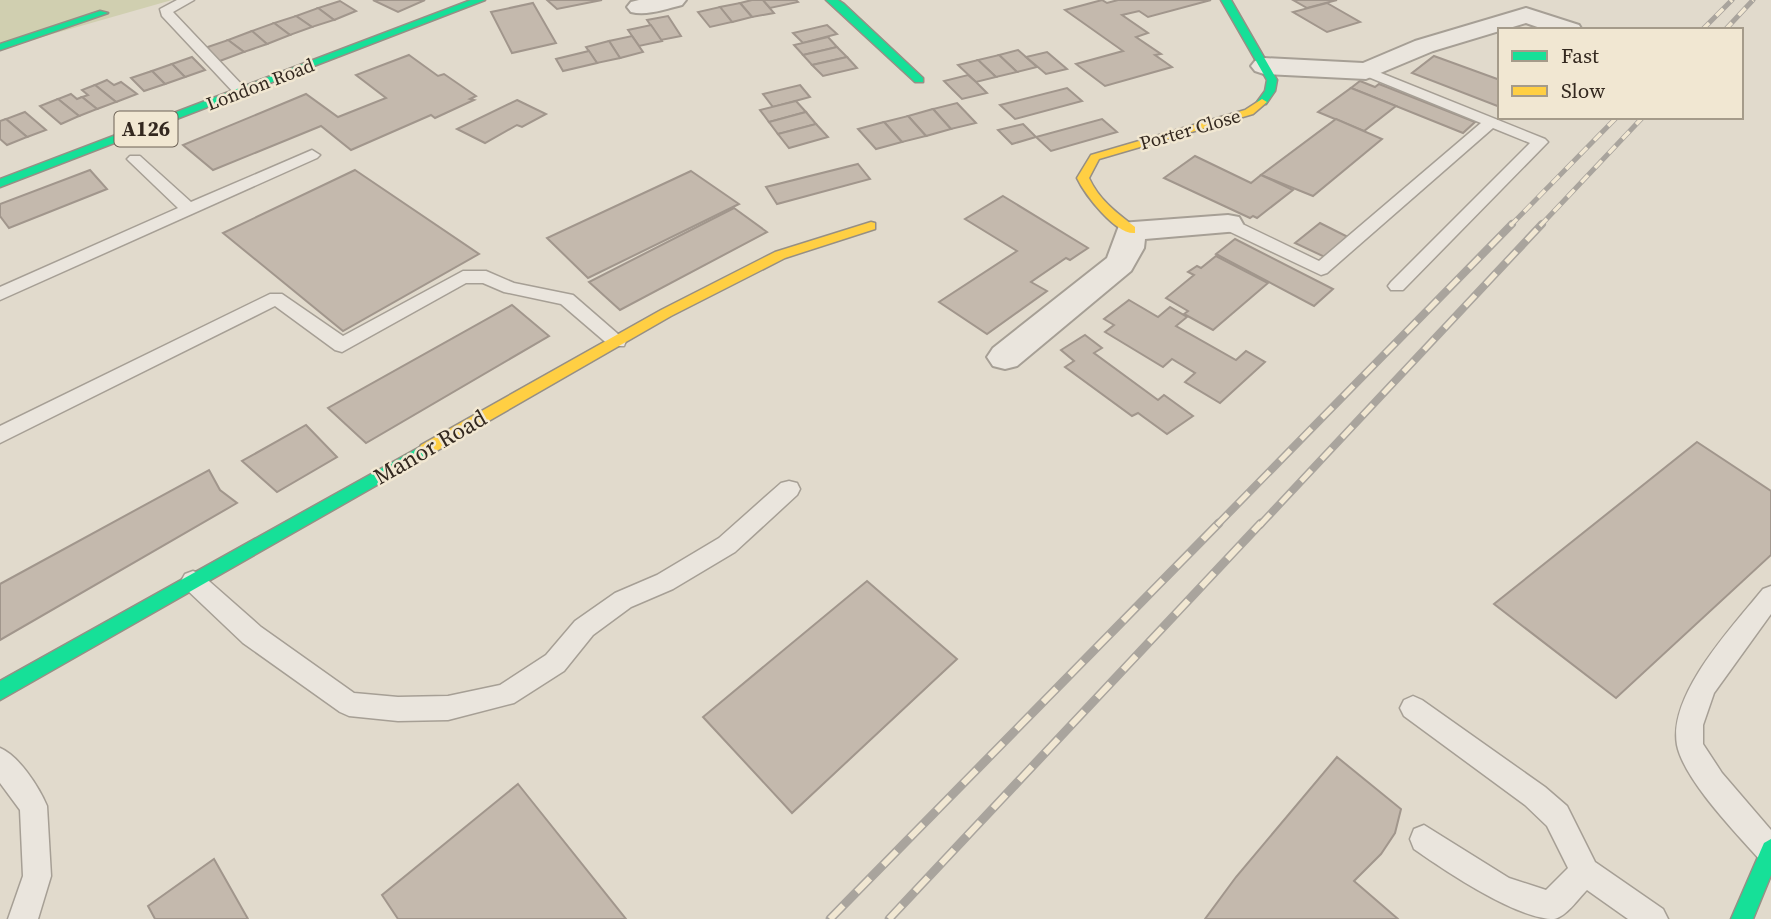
<svg xmlns="http://www.w3.org/2000/svg" width="1771" height="919" font-family="'Source Serif 4',serif">
	<style>
		.green { fill: #d0cfb0 }
		.building { fill: #c4b9ad; stroke: #a1968c; stroke-width: 2 }
		.lines { fill: none; stroke-linecap: round; stroke-linejoin: round }
		.lane-casing { stroke: #a69f95; stroke-width: 3 }
		.street-casing { stroke: #a69f95; stroke-width: 4 }
		.fast-casing { stroke: #968f85; stroke-width: 3 }
		.slow-casing { stroke: #968f85; stroke-width: 3 }
		.lane { fill: #eae5dd; fill-rule: evenodd }
		.street { fill: #eae5dd; fill-rule: evenodd }
		.fast { fill: #16e098; fill-rule: evenodd }
		.slow { fill: #ffcf43; fill-rule: evenodd }
		.rail-far2-casing { stroke: #a9a49d; stroke-width: 5 }
		.rail-far1-casing { stroke: #a9a49d; stroke-width: 8 }
		.rail-casing { stroke: #a9a49d; stroke-width: 9 }
		.rail-far2 { stroke: #f1e7d2; stroke-width: 3.5; stroke-dasharray: 10; stroke-linecap: butt }
		.rail-far1 { stroke: #f1e7d2; stroke-width: 5; stroke-dasharray: 15; stroke-linecap: butt }
		.rail { stroke: #f1e7d2; stroke-width: 6; stroke-dasharray: 19; stroke-linecap: butt }
		.labels { text-anchor: middle; stroke-width: 5; stroke-linejoin: round; paint-order: stroke }
		.far-street-label { font-size: 19px; fill: #33281f; stroke: #f1e7d2 }
		.shield { fill: #f1e7d2; stroke: #6c6155; stroke-width: 2 }
		.shield-label { font-size: 21px; font-weight: bold; fill: #33281f }
		.street-label { font-size: 23px; fill: #33281f; stroke: #f1e7d2 }
	</style>
	<rect width="100%" height="100%" fill="#e1dacc"/>
	<path class="green" d="M0 0H172L0 49Z"/>
	<g class="building">
		<path d="M373 0H425L398 12Z"/>
		<path d="M547 0H602L557 9Z"/>
		<path d="M752 0H763L774 13 752 17 740 3Z"/>
		<path d="M763 0H796L798 2 770 8Z"/>
		<path d="M1102 0 1107 3 1118 0H1211L1148 17 1139 11 1122 15 1148 33 1136 37 1161 54 1155 55 1172 67 1105 86 1076 64 1123 51 1065 10Z"/>
		<path d="M1293 0H1337L1307 8Z"/>
		<path d="M340 1 356 11 334 20 318 8Z"/>
		<path d="M533 3 556 43 512 53 491 12Z"/>
		<path d="M740 3 752 17 732 22 720 7Z"/>
		<path d="M1327 3 1360 22 1327 32 1293 12Z"/>
		<path d="M720 7 732 22 710 27 698 12Z"/>
		<path d="M318 8 334 20 312 27 296 16Z"/>
		<path d="M296 16 312 27 290 35 274 23Z"/>
		<path d="M668 16 681 36 661 40 647 20Z"/>
		<path d="M274 23 290 35 267 44 252 31Z"/>
		<path d="M651 25 662 41 639 46 628 30Z"/>
		<path d="M827 25 837 34 803 43 793 33Z"/>
		<path d="M252 31 267 44 244 52 228 40Z"/>
		<path d="M632 36 643 52 620 58 609 41Z"/>
		<path d="M828 37 837 47 803 55 794 45Z"/>
		<path d="M228 40 244 52 217 62 202 49Z"/>
		<path d="M609 41 620 58 597 63 586 47Z"/>
		<path d="M837 47 847 57 812 65 803 55Z"/>
		<path d="M1018 50 1026 57 1037 67 1017 72 999 55Z"/>
		<path d="M589 51 597 63 563 71 556 59Z"/>
		<path d="M1047 52 1067 69 1046 74 1026 57Z"/>
		<path d="M409 55 438 76 444 74 476 96 470 99 474 100 435 118 431 115 351 150 321 126 213 170 183 145 306 94 338 117 386 98 356 75Z"/>
		<path d="M999 55 1017 72 996 77 978 60Z"/>
		<path d="M1434 56 1500 80V107L1412 73Z"/>
		<path d="M192 57 205 70 185 77 172 64Z"/>
		<path d="M847 57 857 68 823 76 812 65Z"/>
		<path d="M978 60 996 77 976 82 958 65Z"/>
		<path d="M172 64 185 77 165 84 152 71Z"/>
		<path d="M152 71 165 84 144 91 131 78Z"/>
		<path d="M968 75 976 82 987 93 962 99 944 81Z"/>
		<path d="M107 80 114 85 121 82 137 94 116 102 95 85Z"/>
		<path d="M1360 81 1375 87 1379 84 1475 122 1463 133 1351 88Z"/>
		<path d="M95 85 116 102 97 109 82 97 88 95 82 90Z"/>
		<path d="M800 85 810 97 773 107 763 94Z"/>
		<path d="M1067 88 1082 101 1015 119 1000 105Z"/>
		<path d="M1351 88 1396 106 1364 131 1318 112Z"/>
		<path d="M71 94 77 99 82 97 97 109 79 116 58 99Z"/>
		<path d="M58 99 79 116 61 124 40 106Z"/>
		<path d="M517 100 546 114 522 127 517 125 485 143 457 129Z"/>
		<path d="M796 101 806 112 769 122 760 110Z"/>
		<path d="M957 103 976 123 951 129 933 109Z"/>
		<path d="M933 109 951 129 926 136 908 116Z"/>
		<path d="M25 112 46 130 27 137 6 119Z"/>
		<path d="M806 112 816 124 778 134 769 122Z"/>
		<path d="M908 116 926 136 902 142 884 122Z"/>
		<path d="M6 119 27 137 7 145 0 139V121Z"/>
		<path d="M1102 119 1117 132 1051 151 1036 137Z"/>
		<path d="M1336 119 1382 139 1313 196 1261 175Z"/>
		<path d="M884 122 902 142 876 149 858 129Z"/>
		<path d="M816 124 828 137 789 148 778 134Z"/>
		<path d="M1023 124 1036 137 1012 144 998 130Z"/>
		<path d="M1195 156 1251 183 1261 175 1293 190 1257 218 1253 216 1250 218 1164 178Z"/>
		<path d="M858 164 870 179 777 204 766 187Z"/>
		<path d="M90 170 107 189 9 228 0 216V204Z"/>
		<path d="M355 170 479 254 343 331 223 233Z"/>
		<path d="M691 171 739 204 588 278 547 238Z"/>
		<path d="M1003 196 1088 248 1070 260 1066 258 1031 282 1047 291 987 334 939 302 1017 251 965 219Z"/>
		<path d="M734 208 767 232 620 310 589 282Z"/>
		<path d="M1320 223 1350 238 1327 258 1295 243Z"/>
		<path d="M1235 239 1333 289 1314 306 1216 254Z"/>
		<path d="M1216 256 1268 283 1213 330 1184 314 1188 311 1166 298 1194 275 1188 272 1197 266 1201 268Z"/>
		<path d="M1129 300 1158 317 1170 307 1187 317 1176 326 1236 360 1246 351 1265 362 1220 403 1185 382 1195 373 1172 359 1163 367 1105 332 1114 325 1104 319Z"/>
		<path d="M512 305 549 336 366 443 328 408Z"/>
		<path d="M1085 335 1102 348 1094 353 1158 400 1164 395 1193 416 1167 434 1138 413 1132 416 1065 367 1074 361 1061 350Z"/>
		<path d="M306 425 337 457 277 492 242 461Z"/>
		<path d="M1697 442 1771 491V555L1616 698 1494 604Z"/>
		<path d="M209 470 220 490 237 503 0 640V584Z"/>
		<path d="M867 581 957 659 792 813 703 717Z"/>
		<path d="M1337 757 1401 809 1395 833 1381 854 1354 881 1398 919H1205L1236 877Z"/>
		<path d="M518 784 626 919H398L382 895Z"/>
		<path d="M214 859 248 919H155L148 906Z"/>
	</g>
	<g class="lines">
		<g class="lane-casing">
			<g id="lane">
				<path d="M177 0H194L173 12 245 88V94H235L162 16 160 9Z"/>
				<path d="M1366 67 1545 139 1548 142 1403 290H1391L1388 286 1391 282 1530 143 1493 128 1327 273 1321 275 1222 228 1220 224 1228 219 1234 220 1319 261 1481 123 1361 74V68Z"/>
				<path d="M312 150 320 155 317 158 0 300V287L178 208 130 162 127 159 130 156H140L191 202Z"/>
				<path d="M463 271H486L514 283 573 295 626 341 624 346H610L561 304 504 292 483 283H466L342 352 335 350 275 306 0 443V426L270 294H282L343 336Z"/>
				<path d="M789 481 797 483 800 489 797 495 735 552 673 589 631 607 593 635 564 671 514 703 448 720 398 721 349 716 340 712 243 643 185 588 181 581 185 574 193 571 201 574 261 627 354 693 398 697 448 696 500 685 546 655 575 621 615 593 657 575 719 538 781 483Z"/>
				<path d="M1771 586V614L1714 693 1703 725V744L1722 773 1771 830V865L1761 861C1737 834 1684 780 1677 745 1668 694 1733 626 1763 589Z"/>
				<path d="M1413 696 1422 700 1545 787 1567 806 1595 862 1663 909 1668 919H1628L1587 890C1578 899 1566 917 1554 919 1516 919 1444 870 1414 849L1410 839 1414 829 1424 825 1509 878 1546 890 1568 868 1547 826 1525 805 1404 716 1400 708 1404 700Z"/>
				<path d="M0 748C19 756 39 787 47 806L51 876 38 919H8L23 876 20 810 0 783Z"/>
			</g>
		</g>
		<g class="street-casing">
			<g id="street">
				<path d="M639 0H686L682 5C666 9 647 16 631 12L627 7 631 2Z"/>
				<path d="M1526 8 1579 25 1582 30H1546L1526 23 1433 51 1366 79 1264 74 1255 71 1251 66 1255 61 1264 58 1363 63 1415 41Z"/>
				<path d="M1228 215 1239 217 1243 224 1239 231 1145 239 1144 248 1131 271 1017 366 1005 369 993 366 987 357 993 348 1107 258 1120 223Z"/>
			</g>
		</g>
		<g class="fast-casing">
			<g id="fast">
				<path d="M471 0H485L0 187V179Z"/>
				<path d="M826 0H838L844 4 923 78V82H915Z"/>
				<path d="M1221 0H1231L1277 80 1275 91 1266 104 1257 102 1265 91 1267 80Z"/>
				<path d="M100 11 108 13 0 50V44Z"/>
				<path d="M427 443 433 445 435 449 433 453 0 700V681Z"/>
				<path d="M1771 839V875L1753 919H1731L1764 843Z"/>
			</g>
		</g>
		<g class="slow-casing">
			<g id="slow">
				<path d="M1262 99 1267 102 1253 114 1099 159 1089 178C1099 200 1117 213 1135 227V233C1116 235 1085 195 1077 178L1091 155 1245 110Z"/>
				<path d="M871 222 875 223V229L785 258 671 316 433 453H421L419 449 421 445 661 310 775 252Z"/>
			</g>
		</g>
		<use href="#lane" class="lane"/>
		<use href="#street" class="street"/>
		<use href="#fast" class="fast"/>
		<use href="#slow" class="slow"/>
		<g class="rail-far2-casing">
			<g id="rail-far2">
				<path d="M1702 30 1732 0"/>
				<path d="M1725 30 1753 0"/>
				<path d="M1510 226 1617 117"/>
				<path d="M1540 226 1643 117"/>
			</g>
		</g>
		<g class="rail-far1-casing">
			<g id="rail-far1">
				<path d="M1217 525 1512 224"/>
				<path d="M1260 525 1542 224"/>
			</g>
		</g>
		<g class="rail-casing">
			<g id="rail">
				<path d="M830 919 1219 523"/>
				<path d="M889 919 1261 523"/>
			</g>
		</g>
		<use href="#rail-far2" class="rail-far2"/>
		<use href="#rail-far1" class="rail-far1"/>
		<use href="#rail" class="rail"/>
	</g>
	<g class="labels">
		<g class="far-street-label">
			<text transform="translate(260 84) rotate(-21)" y="7">London Road</text>
			<text transform="translate(1190 129) rotate(-16)" y="7">Porter Close</text>
		</g>
		<rect class="shield" x="114.5" y="111.5" width="63" height="35" rx="5"/>
		<g class="shield-label">
			<text x="146" y="136">A126</text>
		</g>
		<g class="street-label">
			<text transform="translate(430 447) rotate(-30)" y="8">Manor Road</text>
		</g>
	</g>
	<rect x="1498" y="28" width="245" height="91" fill="#f1e7d2" stroke="#a59b8a" stroke-width="2"/>
	<rect x="1512" y="51" width="35" height="10" fill="#16e098" stroke="#a59b8a" stroke-width="2"/>
	<text x="1561" y="63" font-size="21" fill="#33281f">Fast</text>
	<rect x="1512" y="86" width="35" height="10" fill="#ffcf43" stroke="#a59b8a" stroke-width="2"/>
	<text x="1561" y="98" font-size="21" fill="#33281f">Slow</text>
</svg>
